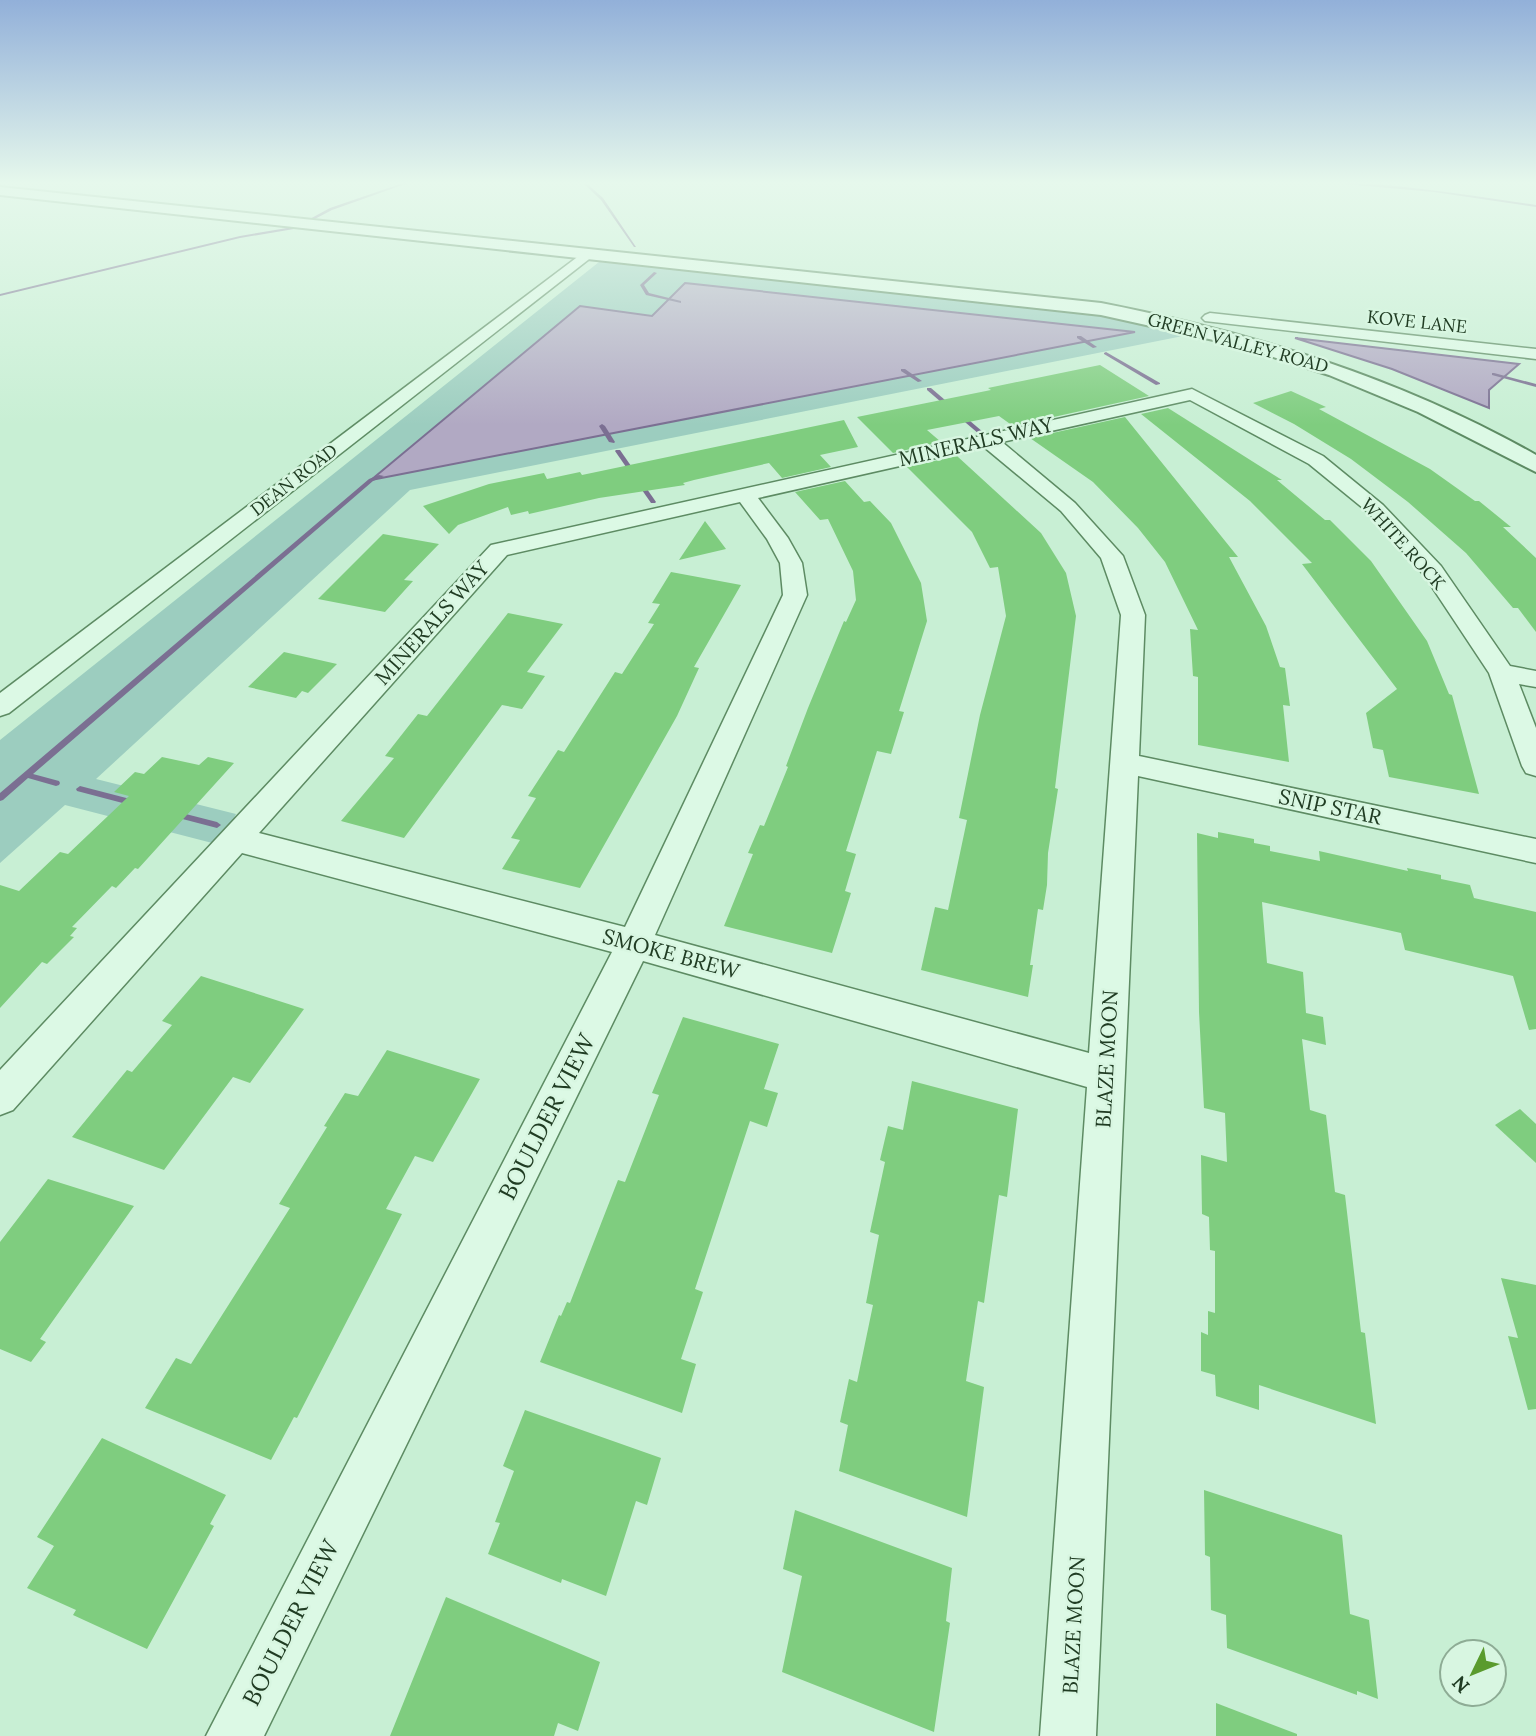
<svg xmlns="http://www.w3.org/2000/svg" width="1536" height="1736" font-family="Lora,serif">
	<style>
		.green { fill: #9ccdbf }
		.water { fill: #b1a9c3; stroke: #7b6f92; stroke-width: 2 }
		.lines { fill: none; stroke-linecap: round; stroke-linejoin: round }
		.stream { fill: #7b6f92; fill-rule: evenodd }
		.building { fill: #7fcd7f }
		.minor-casing { stroke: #5d8b63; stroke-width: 3 }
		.tertiary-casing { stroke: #5d8b63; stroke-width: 4 }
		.minor { fill: #dcf9e5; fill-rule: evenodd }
		.tertiary { fill: #dcf9e5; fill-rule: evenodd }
		.labels { text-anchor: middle; stroke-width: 5; stroke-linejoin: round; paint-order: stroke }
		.far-street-label { font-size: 18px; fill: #203c23; stroke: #d8f6e1 }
		.street-label { font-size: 21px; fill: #203c23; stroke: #d8f6e1 }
		.near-street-label { font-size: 24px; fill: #203c23; stroke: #d8f6e1 }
	</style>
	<rect width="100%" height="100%" fill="#c8efd4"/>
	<path class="green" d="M599 262 1115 313 1203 332 410 490 96 779 236 814 220 845 65 805 0 863V740Z"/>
	<g class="water">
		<path d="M685 283 1135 332 371 480 580 306 652 316Z"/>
		<path d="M1295 338 1519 364 1489 390V408L1392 369Z"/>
	</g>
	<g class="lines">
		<g class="stream">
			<path d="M406 182H411L332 210 309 222 306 221 330 208Z"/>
			<path d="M582 182H585L603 198 636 247H634L601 200Z"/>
			<path d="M1322 182C1393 182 1465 195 1536 205V207L1434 192Z"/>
			<path d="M293 227 294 229 240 238 0 296V294L240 236Z"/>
			<path d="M654 272 657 273 644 285 649 293 681 301V303L646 295 640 285Z"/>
			<path d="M1077 336H1081L1097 347 1093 348 1077 338Z"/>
			<path d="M1106 352 1160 383V384L1156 385 1104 354V353Z"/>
			<path d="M901 369H905L922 381 918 382 901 371Z"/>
			<path d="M1494 373 1536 384V387L1492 375V373Z"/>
			<path d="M927 388H931L952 406V408H948L927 390Z"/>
			<path d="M959 415H963L983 432V434H979L959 417Z"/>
			<path d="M602 424 605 426 615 442 614 443 609 442 599 426Z"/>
			<path d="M616 450H620L656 502 655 503H651L615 451Z"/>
			<path d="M379 475 384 476 373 481 33 774 59 781 60 783 59 785 56 786 28 778 3 800 0 801V793L369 479Z"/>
			<path d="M80 786 134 800 138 803 134 806 77 791 76 789Z"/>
			<path d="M174 811 217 822 221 825 217 828 171 816 170 814 171 812Z"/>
		</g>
	</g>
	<g class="building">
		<path d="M1100 365 1149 396 1013 426 999 416 927 430 941 442 893 453 857 417 991 390 988 388Z"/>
		<path d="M1291 391 1326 407 1319 409 1430 469 1475 501H1479L1511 527H1503L1536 558V632L1518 608H1513L1466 553 1408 502 1351 459 1294 424 1253 403Z"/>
		<path d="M1168 408 1282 480H1277L1325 520H1330L1371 561 1427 641 1449 694 1452 695 1479 794 1389 777 1383 750 1373 748 1366 713 1397 689 1302 564 1312 563 1250 501 1141 414Z"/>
		<path d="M1125 417 1238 557H1229L1266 626 1280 667 1285 668 1290 706 1283 705 1289 762 1198 745V677L1193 676 1190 629 1198 630 1165 562 1138 528 1093 482 1030 438Z"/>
		<path d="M844 420 858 447 820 455 831 467 782 478 769 463 694 480 683 483 685 485 599 498 529 514 528 511 511 515 508 507 458 525 449 534 423 506 489 484 544 473 547 479 580 472 582 475Z"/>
		<path d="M957 456 1041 533 1066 573 1076 616 1055 788 1058 789 1048 853 1047 885 1043 910 1038 909 1030 965H1033L1028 997 921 970 935 907 948 910 967 820 959 818 980 715 1006 616 998 567 990 568 972 532 907 467Z"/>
		<path d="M845 481 864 502 870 501 891 523 921 583 927 621 899 711 904 712 891 754 877 751 846 851 856 854 845 891 851 893 832 953 724 926 753 854 748 853 760 825 764 826 788 767 786 766 808 708 844 621 846 622 856 600 853 571 828 519 820 520 795 492Z"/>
		<path d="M705 521 726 549 679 560Z"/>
		<path d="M383 534 439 544 404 580 413 581 385 612 318 599Z"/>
		<path d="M671 572 741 585 694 667 699 668 677 716 580 888 502 869 520 840 511 838 536 798 528 796 558 750 564 752 615 672 622 674 654 624 648 623 660 604 652 603Z"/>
		<path d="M508 613 563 624 527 672 545 676 522 709 502 705 404 838 341 821 394 758 385 756 418 714 427 716Z"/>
		<path d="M284 652 337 664 308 693 302 691 296 698 248 687Z"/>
		<path d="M162 757 199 765 208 757 234 763 138 869 135 868 116 888 112 886 72 927 77 928 70 936 74 937 47 964 42 962 0 1008V885L19 891 60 852 68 854 129 796 114 792 135 772 144 774Z"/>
		<path d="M1218 832 1254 839V843L1270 846V851L1320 861 1319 851 1408 871 1407 868 1441 875V879L1470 885 1474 898 1536 912V1029L1529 1030 1513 976 1405 950 1401 933 1262 902 1267 963 1303 972 1306 1013 1323 1017 1326 1045 1302 1039 1310 1110 1326 1115 1335 1192 1345 1195 1361 1332 1365 1333 1376 1424 1259 1385V1410L1216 1396 1215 1375 1201 1371V1332L1208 1335V1311L1215 1313V1251L1210 1250 1209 1217 1202 1214 1201 1155 1227 1162 1225 1113 1204 1108 1199 1012 1197 833 1218 838Z"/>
		<path d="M201 976 304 1009 250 1083 233 1077 164 1170 72 1137 127 1070 132 1072 172 1025 162 1021Z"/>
		<path d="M683 1017 779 1044 764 1089 778 1093 767 1127 750 1121 695 1289 703 1292 681 1359 696 1364 682 1413 540 1362 559 1315 561 1316 567 1302 570 1303 618 1180 625 1182 659 1095 652 1093Z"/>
		<path d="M387 1050 480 1079 433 1162 415 1156 386 1209 402 1214 297 1418 294 1417 271 1460 145 1408 176 1358 191 1364 290 1208 279 1204 327 1127 324 1126 345 1093 358 1096Z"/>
		<path d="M912 1081 1018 1109 1007 1197 999 1195 984 1303 978 1301 966 1381 984 1387 967 1517 839 1471 848 1425 840 1422 849 1379 857 1382 873 1305 866 1303 879 1235 870 1232 885 1162 880 1160 888 1126 903 1130Z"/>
		<path d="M1520 1109 1536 1124V1163L1495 1125Z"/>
		<path d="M48 1179 134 1206 40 1339 46 1342 31 1362 0 1349V1242Z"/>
		<path d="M1501 1278 1536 1285V1409L1528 1410 1508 1336 1518 1338Z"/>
		<path d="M525 1410 661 1458 647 1505 636 1501 606 1596 562 1579 561 1583 488 1554 500 1523 495 1522 514 1471 503 1466Z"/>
		<path d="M102 1438 226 1495 210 1524 214 1526 147 1649 73 1615 76 1610 27 1588 54 1546 37 1537Z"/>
		<path d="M1204 1490 1342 1535 1350 1614 1369 1620 1378 1699 1357 1691V1695L1227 1648 1226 1615 1211 1610 1210 1557 1205 1555Z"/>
		<path d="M795 1510 952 1568 946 1621 950 1623 934 1732 782 1672 802 1576 783 1569Z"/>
		<path d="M446 1597 600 1662 578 1731 558 1723 554 1736H390Z"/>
		<path d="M1216 1703 1297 1734V1736H1216Z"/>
	</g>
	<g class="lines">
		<g class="minor-casing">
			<g id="minor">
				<path d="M588 249 595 253 593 256 9 713 0 716V693Z"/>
				<path d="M1210 313 1536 349V359L1205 321 1202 318 1205 315Z"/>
				<path d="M1192 389 1323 456 1383 505 1441 566 1510 666 1536 671V687L1519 684 1536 728V776L1526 773 1522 766 1489 673 1424 575 1369 513 1309 464 1190 400 1002 442 1075 503 1123 556 1145 615 1139 756 1536 839V863L1138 776 1096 1736H1040L1087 1087 643 961 264 1736H206L612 952 242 853 13 1110 0 1115V1070L491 545ZM984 447 1061 511 1101 558 1121 615 1089 1053 655 935 807 595 802 563 788 538 758 498ZM740 502 767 539 780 563 783 595 625 927 259 833 507 555Z"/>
			</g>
		</g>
		<g class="tertiary-casing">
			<path id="tertiary" d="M0 187 1101 303C1254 333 1400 378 1536 455V472L1418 412 1329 375 1236 345 1101 315 0 195Z"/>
		</g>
		<use href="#minor" class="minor"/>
		<use href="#tertiary" class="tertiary"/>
	</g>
	<linearGradient id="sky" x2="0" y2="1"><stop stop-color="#92b0d9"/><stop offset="0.43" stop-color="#e6f8ec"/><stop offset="1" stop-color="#e6f8ec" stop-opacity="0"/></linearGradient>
	<rect width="1536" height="425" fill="url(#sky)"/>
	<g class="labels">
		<g class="far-street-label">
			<text transform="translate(1417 322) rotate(6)" y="6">KOVE LANE</text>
			<text transform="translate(1238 343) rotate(15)" y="6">GREEN VALLEY ROAD</text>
			<text transform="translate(294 480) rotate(-38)" y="6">DEAN ROAD</text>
			<text transform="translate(1403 544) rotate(48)" y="6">WHITE ROCK</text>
		</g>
		<g class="street-label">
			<text transform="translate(976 442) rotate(-13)" y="7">MINERALS WAY</text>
			<text transform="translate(432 623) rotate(-48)" y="7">MINERALS WAY</text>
			<text transform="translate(1330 807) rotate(12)" y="7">SNIP STAR</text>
			<text transform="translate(671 954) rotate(15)" y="7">SMOKE BREW</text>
			<text transform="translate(1107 1059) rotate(-87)" y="7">BLAZE MOON</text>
			<text transform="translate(1074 1625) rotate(-87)" y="7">BLAZE MOON</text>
		</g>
		<g class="near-street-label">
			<text transform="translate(547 1117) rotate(-63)" y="8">BOULDER VIEW</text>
			<text transform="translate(291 1623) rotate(-63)" y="8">BOULDER VIEW</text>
		</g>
	</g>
	<g transform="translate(1473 1673) rotate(227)"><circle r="33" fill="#d8f6e1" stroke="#8eac95" stroke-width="2"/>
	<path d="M0-5L12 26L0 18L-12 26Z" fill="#5a9b2d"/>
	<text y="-10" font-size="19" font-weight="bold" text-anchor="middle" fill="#203c23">N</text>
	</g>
</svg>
